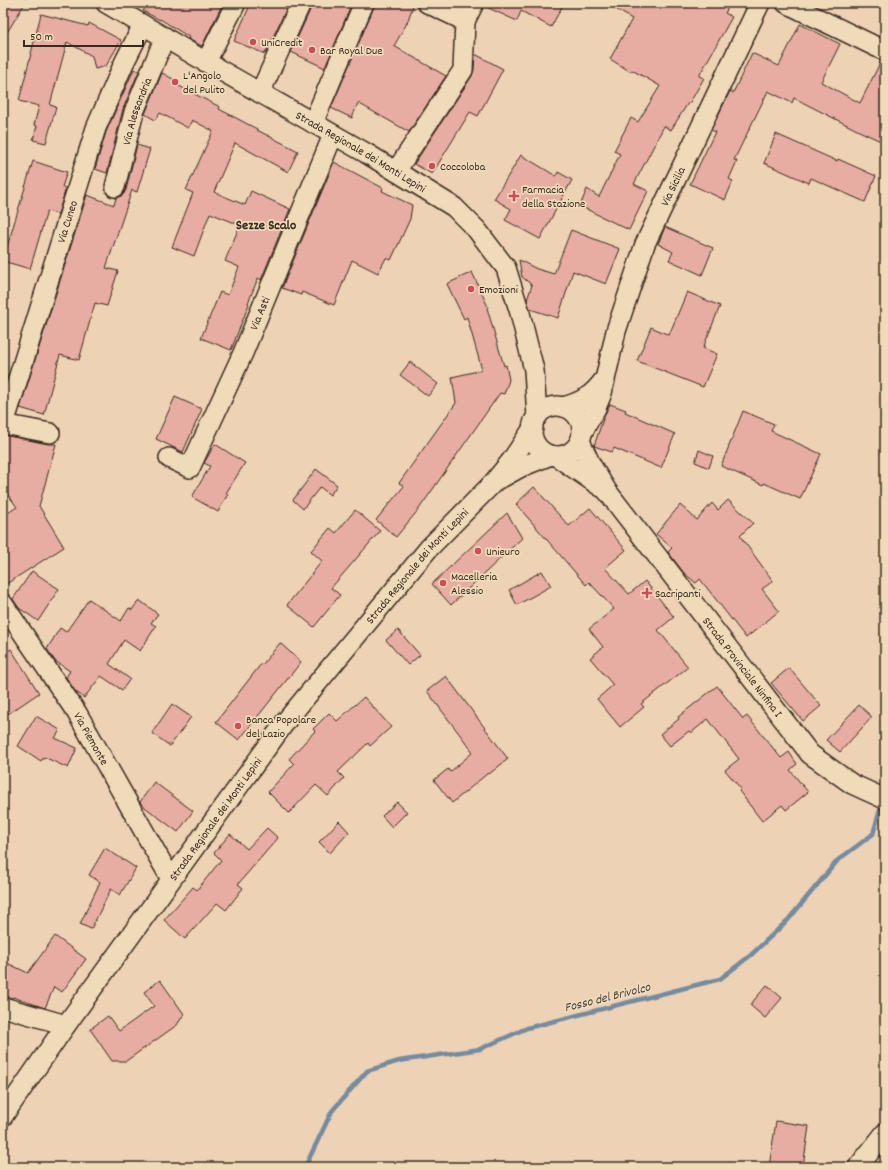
<svg xmlns="http://www.w3.org/2000/svg" width="888" height="1170" font-family="Dekko,sans-serif">
	<style>
		.lines { fill: none; stroke-linecap: round; stroke-linejoin: round }
		.stream { stroke: #748ba0; stroke-width: 4.5 }
		.building { fill: #e7ada3; stroke: #3b2a1e }
		.minor-casing { stroke: #3b2a1e; stroke-width: 22 }
		.minor { stroke: #efdbb9; stroke-width: 19 }
		.poi-dot { fill: #d1495b; stroke: #efdbb9; stroke-width: 1.5 }
		.labels { text-anchor: middle; stroke-width: 3.5; stroke-linejoin: round; paint-order: stroke }
		.poi-label { font-size: 12px; fill: #3b2a1e; stroke: #efdbb9; text-anchor: start }
		.street-label { font-size: 12px; fill: #3b2a1e; stroke: #efdbb9 }
		.water-label { font-size: 13px; font-style: italic; fill: #49423f; stroke: #efdbb9 }
		.quarter-label { font-size: 14px; font-weight: bold; fill: #3b2a1e; stroke: #efdbb9 }
	</style>
	<rect width="100%" height="100%" fill="#edd2b5"/>
	<filter id="ink" filterUnits="userSpaceOnUse"><feTurbulence type="fractalNoise" baseFrequency=".025" numOctaves="2"/><feDisplacementMap in="SourceGraphic" scale="8" xChannelSelector="R" yChannelSelector="G"/><feConvolveMatrix kernelMatrix="1 2 1 2 8 2 1 2 1" color-interpolation-filters="sRGB"/></filter>
	<g filter="url(#ink)">
		<g class="lines">
			<path class="stream" d="M305 1167 332 1111 367 1071 399 1061 480 1049 527 1028 720 979 751 955 788 920 838 860 873 834 882 803"/>
		</g>
		<g class="building">
			<path d="M3 3H25L3 39Z"/>
			<path d="M148 3H223L202 46 188 39 189 37 160 19V20L143 11Z"/>
			<path d="M251 3H289L265 54 234 41Z"/>
			<path d="M315 3H352L325 68 291 52 311 8 312 9Z"/>
			<path d="M375 3H414L407 23 394 46 446 76 409 132 358 103 352 118 331 108 374 7Z"/>
			<path d="M485 3H564L551 27 521 11 517 21 484 6Z"/>
			<path d="M606 3H731L725 13 732 17 699 76 704 78 689 104 688 103 671 130 664 126 634 184 648 191 629 230 580 206 587 189 599 197 620 154 614 151 631 118 638 122 660 86 632 70 631 72 610 59 632 19Z"/>
			<path d="M41 14 88 26 89 23 121 40 106 66 95 69 92 56 67 42 50 105 56 107 46 143 33 140 37 126 34 125 39 106 19 101Z"/>
			<path d="M800 24 840 44 821 82 860 103 881 61 885 62V143L859 131 794 98 792 103 768 91 734 160 737 161 729 179 733 181 725 200 690 184 715 132 711 130 730 91 733 93 752 53 779 66Z"/>
			<path d="M475 54 503 69 478 116 470 112 432 174 414 164 472 76 474 70Z"/>
			<path d="M134 69 139 71 123 109 107 173 95 169 106 132Z"/>
			<path d="M162 73 175 80 173 83 220 107 219 109 257 129V130L298 151 288 172 235 143 214 192 245 205 251 191 290 209 261 280 258 278 248 303 249 304 231 350 201 338 220 292 228 295 239 267 225 261 240 225 210 213 194 256 172 247 193 193 186 190 213 131 192 120 188 128 160 113 155 120 145 114Z"/>
			<path d="M776 134 837 161 838 159 876 176 865 202 811 178 809 183 764 163Z"/>
			<path d="M137 145 150 149 137 192 132 190 106 268 118 271 107 306 95 303 79 360 60 355 44 415 20 408 87 195 114 205 116 198 123 195 126 190Z"/>
			<path d="M521 155 556 176 558 172 572 180 540 239 505 220 511 209 494 199Z"/>
			<path d="M33 161 67 172 62 187 66 188 58 214 47 211 30 269 3 261V260Z"/>
			<path d="M334 162 383 188 382 191 412 205 410 219 391 260 386 258 378 273 352 260 334 305 302 292 301 295 282 288Z"/>
			<path d="M665 227 713 248 702 275 669 260 673 252 658 244Z"/>
			<path d="M571 230 620 249 606 284 573 271 558 318 530 309 527 300 532 285 522 277 519 260 537 269 554 274Z"/>
			<path d="M472 272 488 307 487 308 504 366 506 365 509 380 504 394 500 393 419 509 396 537 376 520 404 486 399 483 456 403 452 377 482 370 467 317 464 319 447 284Z"/>
			<path d="M687 292 720 306 703 348 717 354 703 387 637 361 651 327 669 335Z"/>
			<path d="M410 362 438 384 428 396 400 375Z"/>
			<path d="M175 397 202 409 183 452 156 439Z"/>
			<path d="M610 404 626 410 625 412 675 434 661 468 614 448 612 452 594 446 604 416Z"/>
			<path d="M743 411 774 424 771 431 821 454 800 499 764 483 763 485 721 466Z"/>
			<path d="M3 435 48 444H56L39 506 64 547 3 586V516L17 507 3 488Z"/>
			<path d="M215 444 245 463 226 493 228 494 218 512 192 497 210 466 204 463Z"/>
			<path d="M699 450 713 456 709 468 695 462Z"/>
			<path d="M316 469 337 485 330 495 320 487 303 509 293 500Z"/>
			<path d="M534 487 569 526 590 508 626 550 605 568 629 594 645 581 674 617 658 630 688 667 641 704 644 707 620 727 597 699 613 685 590 658 603 647 589 629 614 609 589 582 586 585 516 504Z"/>
			<path d="M728 500 753 523 740 536 773 581 762 589 779 611 746 638 700 579 696 583 684 573 668 552 672 548 656 534 680 505 697 520 712 503 718 510Z"/>
			<path d="M355 510 380 531 331 588 340 595 314 627 287 605 322 561 311 551 330 528 336 533Z"/>
			<path d="M507 513 522 538 451 605 432 584Z"/>
			<path d="M32 571 59 589 38 621 19 608 13 599Z"/>
			<path d="M542 571 551 586 517 605 509 590Z"/>
			<path d="M89 599 121 621 129 608 132 610 139 600 158 614 151 623 156 626 140 651 124 640 109 664 130 679 122 690 101 676 84 698 75 691 66 677 70 671 55 661 47 649 60 628 66 632Z"/>
			<path d="M398 630 420 655 408 665 386 640Z"/>
			<path d="M280 643 301 662 239 740 216 722 261 664 262 665Z"/>
			<path d="M11 649 39 693 8 714 3 707V654Z"/>
			<path d="M789 668 821 706 803 721 771 683Z"/>
			<path d="M446 676 508 759 489 774 488 773 452 803 434 780 448 769 450 772 473 752 427 691Z"/>
			<path d="M717 686 743 719 747 716 781 758 789 752 797 764 790 770 808 792 786 810 782 805 762 821 739 791 741 789 725 770 739 759 708 719 691 733 689 731 670 746 660 734 679 719 678 717Z"/>
			<path d="M364 697 391 727 370 746 368 743 338 772 344 778 328 796 316 785 289 813 268 792 294 764 289 759 315 731 313 729 329 713 337 721Z"/>
			<path d="M172 704 191 717 170 746 152 733Z"/>
			<path d="M859 705 872 717 840 752 826 740Z"/>
			<path d="M36 716 60 730 55 738 77 748 68 768 44 757 41 761 18 746Z"/>
			<path d="M154 782 193 811 178 832 142 805 140 802Z"/>
			<path d="M397 802 407 812 392 827 382 816Z"/>
			<path d="M339 821 349 832 330 853 319 842Z"/>
			<path d="M267 828 278 838 238 884 243 888 226 910 217 903 185 939 164 920 193 887 197 890 221 860 214 853 230 834 247 849Z"/>
			<path d="M105 848 136 868 120 895 111 889 91 929 80 924 100 882 89 875Z"/>
			<path d="M55 936 86 959 62 992 54 987 45 1008 13 997V998L3 996V972L7 963 28 973Z"/>
			<path d="M160 980 184 1014 177 1025 126 1061H112L90 1029 108 1016 119 1031 154 1006 144 992Z"/>
			<path d="M767 985 782 998 765 1018 750 1005Z"/>
			<path d="M776 1121 809 1126 803 1167H769Z"/>
		</g>
		<g class="lines">
			<g class="minor-casing">
				<g id="minor">
					<path id="s1" d="M106 3 206 62 366 153 454 207 477 230 506 268 520 313 534 370 537 417"/>
					<path d="M786 3 885 51"/>
					<path d="M465 21 474 3"/>
					<path d="M206 62 236 3"/>
					<path d="M260 93 301 3"/>
					<path d="M313 123 364 3"/>
					<path d="M396 171 463 70 465 21 427 3"/>
					<path id="s2" d="M115 187 134 112 165 37"/>
					<circle cx="557" cy="431" r="25"/>
					<path d="M563 407C581 402 592 396 603 381"/>
					<path d="M3 424 50 433"/>
					<path id="s3" d="M4 424 96 128 124 63 143 25"/>
					<path id="s4" d="M582 433 596 408 602 393 616 331 645 244 760 3"/>
					<path id="s5" d="M580 441 591 465 607 491 810 754 852 784 885 799"/>
					<path d="M556 456 601 487"/>
					<path id="s6" d="M169 458 190 468 243 353 333 135"/>
					<path d="M501 478 521 467 551 455"/>
					<path id="s7" d="M3 604 77 713 171 879"/>
					<path d="M3 1007 66 1025"/>
					<path id="s8" d="M3 1116 66 1025 286 721 429 548 493 483 511 461 533 428"/>
					<path d="M858 1167 885 1133"/>
				</g>
			</g>
			<use href="#minor" class="minor"/>
		</g>
	</g>
	<g class="poi-dot">
		<circle cx="253" cy="42" r="4"/>
		<circle cx="312" cy="50" r="4"/>
		<circle cx="175" cy="82" r="4"/>
		<circle cx="432" cy="166" r="4"/>
		<path d="M512 190h4v4h4v4h-4v4h-4v-4h-4v-4h4z"/>
		<circle cx="471" cy="289" r="4"/>
		<circle cx="478" cy="551" r="4"/>
		<circle cx="443" cy="583" r="4"/>
		<path d="M645 587h4v4h4v4h-4v4h-4v-4h-4v-4h4z"/>
		<circle cx="238" cy="726" r="4"/>
	</g>
	<g class="labels">
		<g class="poi-label">
			<text x="261" y="46">UniCredit</text>
			<text x="320" y="54">Bar Royal Due</text>
			<text x="183" y="79">L'Angolo<tspan x="183" dy="14">del Pulito</tspan></text>
			<text x="440" y="170">Coccoloba</text>
			<text x="522" y="193">Farmacia<tspan x="522" dy="14">della Stazione</tspan></text>
			<text x="479" y="293">Emozioni</text>
			<text x="486" y="555">Unieuro</text>
			<text x="451" y="580">Macelleria<tspan x="451" dy="14">Alessio</tspan></text>
			<text x="655" y="597">Sacripanti</text>
			<text x="246" y="723">Banca Popolare<tspan x="246" dy="14">del Lazio</tspan></text>
		</g>
		<g class="street-label">
			<text dy="4" stroke="none"><textPath href="#s2" startOffset="79">Via Alessandria</textPath></text>
			<text dy="4" stroke="none"><textPath href="#s1" startOffset="295">Strada Regionale dei Monti Lepini</textPath></text>
			<text dy="4" stroke="none"><textPath href="#s4" startOffset="264">Via Sicilia</textPath></text>
			<text dy="4" stroke="none"><textPath href="#s3" startOffset="212">Via Cuneo</textPath></text>
			<text dy="4" stroke="none"><textPath href="#s6" startOffset="193">Via Asti</textPath></text>
			<text dy="4" stroke="none"><textPath href="#s8" startOffset="689">Strada Regionale dei Monti Lepini</textPath></text>
			<text dy="4" stroke="none"><textPath href="#s5" startOffset="279">Strada Provinciale Ninfina I</textPath></text>
			<text dy="4" stroke="none"><textPath href="#s7" startOffset="161">Via Piemonte</textPath></text>
			<text dy="4" stroke="none"><textPath href="#s8" startOffset="365">Strada Regionale dei Monti Lepini</textPath></text>
		</g>
		<g class="water-label">
			<text transform="translate(607 996) rotate(-14)" y="5">Fosso del Brivolco</text>
		</g>
		<g class="quarter-label">
			<text x="266" y="229">Sezze Scalo</text>
		</g>
	</g>
	<rect width="888" height="1170" fill="none" stroke="#efdbb9" stroke-width="16"/>
	<rect x="8" y="8" width="872" height="1154" fill="none" stroke="#3b2a1e" stroke-width="1.5" filter="url(#ink)"/>
	<path d="M24 40v6h119v-6" fill="none" stroke="#3b2a1e" stroke-width="2"/>
	<text x="30" y="40" font-size="12" fill="#3b2a1e" stroke="#efdbb9" stroke-width="3" paint-order="stroke">50 m</text>
</svg>
